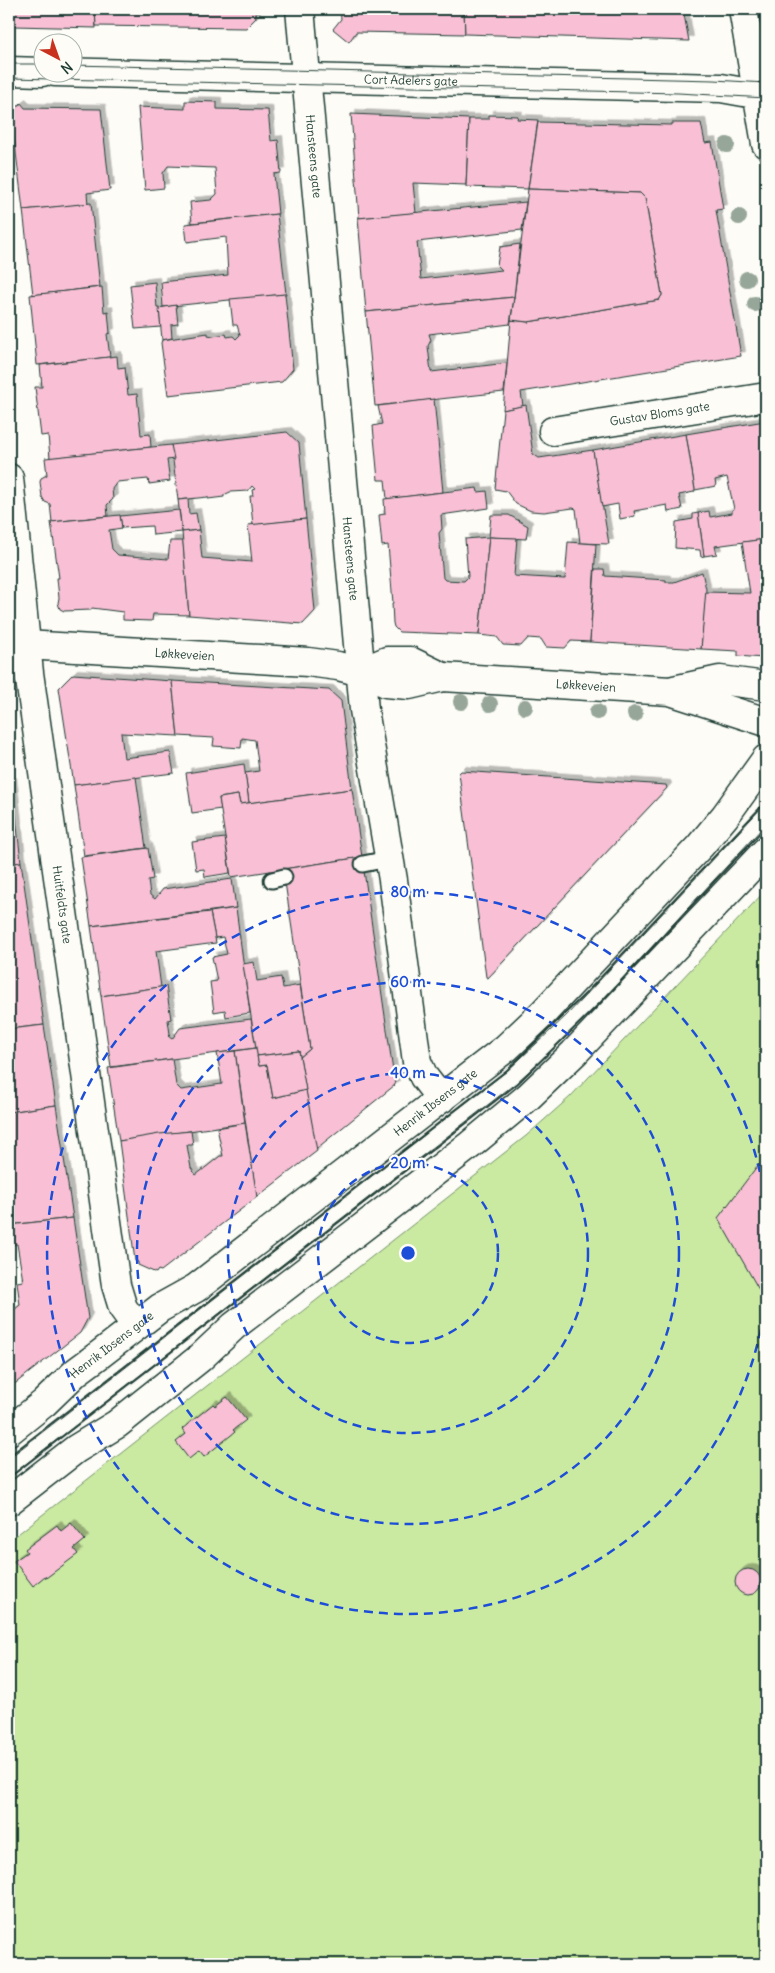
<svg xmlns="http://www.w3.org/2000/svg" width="775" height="1973" font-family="Delius,sans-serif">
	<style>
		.green { fill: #cae9a1; stroke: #74936a }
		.building { fill: #f8bfd5; stroke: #1f3d34; filter: url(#shadow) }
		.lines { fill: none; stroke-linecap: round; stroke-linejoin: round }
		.lane-casing { stroke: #1f3d34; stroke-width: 19 }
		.street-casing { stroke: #1f3d34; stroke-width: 31 }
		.secondary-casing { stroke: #1f3d34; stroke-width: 31 }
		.lane { stroke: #fdfcf7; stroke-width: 15 }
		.street { stroke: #fdfcf7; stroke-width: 28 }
		.secondary { stroke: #fdfcf7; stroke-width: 28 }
		.tram { stroke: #1f3d34; stroke-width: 1 }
		.tree { fill: #96a698 }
		.ring { fill: none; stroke: #1d4ed8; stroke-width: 2.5; stroke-dasharray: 9 6 }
		.labels { text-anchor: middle; stroke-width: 4.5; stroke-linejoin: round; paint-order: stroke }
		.street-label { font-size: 12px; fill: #1f3d34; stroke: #fdfcf7 }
		.centre { fill: #1d4ed8; stroke: #fdfcf7; stroke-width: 2.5 }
		.ring-label { font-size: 15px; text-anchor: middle; font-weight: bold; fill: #1d4ed8; stroke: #fdfcf7; stroke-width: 4.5; stroke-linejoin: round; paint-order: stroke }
	</style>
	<defs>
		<filter id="shadow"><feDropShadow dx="4.5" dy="-4.5" stdDeviation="0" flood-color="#0004"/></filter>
	</defs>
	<rect width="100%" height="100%" fill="#fdfcf7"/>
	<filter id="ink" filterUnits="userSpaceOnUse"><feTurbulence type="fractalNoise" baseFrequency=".02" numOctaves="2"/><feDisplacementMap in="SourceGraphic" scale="10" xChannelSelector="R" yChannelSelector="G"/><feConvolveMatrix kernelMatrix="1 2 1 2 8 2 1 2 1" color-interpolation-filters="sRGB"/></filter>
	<g filter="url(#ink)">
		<path class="green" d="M766 890V1964H9V1541L526 1136 570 1097Z"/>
		<g class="building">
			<path d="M9 9H95L96 28 14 26 9 22Z"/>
			<path d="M95 9H255L256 18 246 28 96 26Z"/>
			<path d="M340 9H464L465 34 356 32 349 42 333 29 341 19Z"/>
			<path d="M464 9H683L689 41 465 34Z"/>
			<path d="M185 101 217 102V109L268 110 271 141 278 140 281 173 274 174 278 214 192 223 190 202 211 200 217 194 215 168 168 166 163 173 164 188 145 190 138 107 185 109Z"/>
			<path d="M21 103 25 108 101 109 110 190 87 193 88 204 23 210 12 120 9 117Z"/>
			<path d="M351 114 469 119 466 185 413 183 416 213 359 218Z"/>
			<path d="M489 115 518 116 517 119 538 120 528 189 466 187 469 119H489Z"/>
			<path d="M538 122 672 125V123H701L705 143 712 142 723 209 716 210 741 356 521 392 523 406 503 410 511 320 528 322 659 300 662 295 645 198 640 193 528 189Z"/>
			<path d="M528 189 640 193 645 198 662 295 659 300 528 322 511 320Z"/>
			<path d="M526 202 522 230 417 242 421 279 502 270 497 265 500 247 520 244 514 297 366 312 358 218Z"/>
			<path d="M91 203 100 287 33 295 23 210Z"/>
			<path d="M277 214 286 294 163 307 161 282 228 275 226 237 187 242 185 224Z"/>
			<path d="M155 282 157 308H159L161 327 135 329 130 285Z"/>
			<path d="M102 287 104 312 108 311 110 333 107 334 110 357 37 365 30 295Z"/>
			<path d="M285 294 293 369 282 382 168 395 161 343 162 340 208 333V335L213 336 226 334 227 337 233 336 236 339 240 335 237 325H233L230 299Z"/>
			<path d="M514 297 510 324 429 334 431 340 428 346 431 372 507 363 504 392 375 406 366 312Z"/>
			<path d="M176 305 178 324 171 325 172 338 162 340 159 308Z"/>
			<path d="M117 356 118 368 125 367 128 395 137 394 141 435 150 434 151 447 50 458 48 435 41 436 35 387H42L40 365Z"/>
			<path d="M434 399 443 492 387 499 385 480H378L373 426 382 424 378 406Z"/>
			<path d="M526 405 533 454 539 458 593 450 609 544 580 543 576 509 573 508 544 512 531 511 516 504 506 491 495 489 503 410Z"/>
			<path d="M765 421 766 539 715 546 717 554 704 556 698 513 709 511 710 517 732 513V510L734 509 727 477 715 480 716 486 695 490 686 434Z"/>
			<path d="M287 432 299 443 306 519 253 525 250 496H253L252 490 255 489 252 486 248 491 230 492 224 495V497L208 499V497L178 500 171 445Z"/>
			<path d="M686 434 695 490 694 492 679 495 682 509 668 512 667 505 634 511 635 516 620 519 618 504 602 507 593 450Z"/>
			<path d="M171 445 174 459 167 460 170 481 149 484 148 479 117 482 112 489 113 499 107 505 108 516 52 522 50 504 45 502 42 497 40 482 41 478 47 475 45 458Z"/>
			<path d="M477 488 478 492 487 491 489 508 441 515 442 529 439 533 443 578 445 580 464 581 468 577 465 539 489 537 479 635 399 632 394 627 393 623 392 603H393L388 545 382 546 379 515 385 514 384 499Z"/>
			<path d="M188 499 189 514 196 513 199 530 182 532 178 500Z"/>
			<path d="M179 510 182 532 153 535 152 526 122 528 120 516Z"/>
			<path d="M698 513 704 556 701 557 700 550 675 548 676 522 693 519V514Z"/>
			<path d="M120 515 122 528 109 530 112 549 118 555 168 559 170 541H183L189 615 153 614 152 621 123 620V612L92 608 91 610 64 611 60 609 58 603 59 598 57 578H59L51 522Z"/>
			<path d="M491 515H509L528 526 526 539 489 537Z"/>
			<path d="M306 519 315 611 303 624 189 615 182 532 199 530 202 558 252 562 248 525Z"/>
			<path d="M489 537 517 538 514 576 565 579 568 542 596 544 590 642 571 641 565 648 546 647 541 639 528 638 521 646 503 645 497 637 479 635Z"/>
			<path d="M766 539V653H763V658L738 656V651L701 649 705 592 750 593 742 542Z"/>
			<path d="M595 569H604L605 576 666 580V582H674L702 572 706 589 701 649 590 642Z"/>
			<path d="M73 674 172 681 178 736 121 733 124 758 170 752 174 773 74 785 59 688Z"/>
			<path d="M172 681 329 690 341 701 352 789 249 803 245 773 259 771 255 740 242 738 241 748 213 746 214 738 178 736Z"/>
			<path d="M244 764 249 803 240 804 238 795 219 798 221 809 192 813 186 773Z"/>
			<path d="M461 771 666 785 667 788 488 978 486 977 459 773Z"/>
			<path d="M136 777 146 848 84 856 74 785Z"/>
			<path d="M12 782 21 862 9 864V783Z"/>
			<path d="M352 789 362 857 231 877 219 798 238 795 240 804Z"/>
			<path d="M225 838 230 873 205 877 204 869 196 870 192 842Z"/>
			<path d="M148 848 153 879 148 880 150 895 155 899 163 889 232 879 236 908 91 926 81 857Z"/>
			<path d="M362 857 395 1085 316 1149 300 1057 310 1049 283 869Z"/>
			<path d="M21 862 44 1025 9 1029V864Z"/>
			<path d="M236 908 250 1013 226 1017 225 1010 214 1012 210 982 217 981 212 957 227 954 223 937 215 938 210 912Z"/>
			<path d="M210 912 216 943 156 951 161 987 101 996 91 926Z"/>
			<path d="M254 962 257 981 281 977 283 988 300 985 310 1049 300 1057 299 1051 257 1056 243 964Z"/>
			<path d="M166 986 171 1019 168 1020 170 1034 168 1036 172 1039 180 1028 251 1019 256 1048 111 1067 101 996Z"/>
			<path d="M44 1025 56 1105 9 1112V1029Z"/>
			<path d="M256 1048 259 1066 267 1065 273 1098 306 1090 317 1151 257 1197 256 1194 235 1051Z"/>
			<path d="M235 1051 245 1123 119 1141 108 1068 172 1059 176 1085 181 1090 222 1084 217 1053Z"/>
			<path d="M299 1051 306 1090 273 1098 267 1065 259 1066 257 1056Z"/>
			<path d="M56 1105 73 1218 9 1225V1199H12L9 1182V1112Z"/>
			<path d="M245 1123 257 1197 161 1271 158 1270 156 1273 138 1265V1262L135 1261 119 1141 159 1134 191 1131 193 1145H187L191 1168 196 1175 220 1156H223L217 1128Z"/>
			<path d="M758 1165 766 1171V1302L718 1218Z"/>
			<path d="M73 1218 88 1318 80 1333 12 1386 9 1381V1314L20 1305 17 1282 23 1281 17 1244 10 1245 9 1225Z"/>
			<path d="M227 1397 246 1420 233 1430 235 1432 204 1457 199 1451 189 1459 176 1442 186 1434 182 1429 213 1404 215 1406Z"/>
			<path d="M71 1523 85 1540 74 1549 78 1554 46 1578 45 1576 33 1586 14 1561 27 1552 25 1549 57 1525 61 1531Z"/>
			<circle cx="748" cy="1582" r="13"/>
		</g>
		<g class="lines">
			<g class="lane-casing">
				<g id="lane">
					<path d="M363 864 388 859"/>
					<path d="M272 880 284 877"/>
					<path d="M9 1467 512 1077 592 999 766 814"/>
				</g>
			</g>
			<g class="street-casing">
				<g id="street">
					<path id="s1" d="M300 9 364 710 393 880 417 1062 424 1077 441 1099"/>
					<path d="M743 9 766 144"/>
					<path d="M9 71 42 72"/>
					<path id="s2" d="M55 72 721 88 766 96"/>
					<path id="s3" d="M553 431 766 397"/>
					<path id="s4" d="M9 478 29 673 116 1285 123 1308 136 1326"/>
				</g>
			</g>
			<g class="secondary-casing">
				<g id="secondary">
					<path id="s5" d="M9 644 308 662 338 666 361 672 386 683 409 685 443 677 670 691 766 722"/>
					<path d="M361 672 387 661H410L443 677"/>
					<path d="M674 690 720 680 766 686"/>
					<path id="s6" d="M9 1431 44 1403 76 1372 99 1355 160 1308 196 1288 506 1048 542 1014 700 846 725 816 766 759"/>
					<path d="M9 1501 76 1449 117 1424 200 1358 234 1326 470 1145 528 1097 574 1053 766 851"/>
				</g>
			</g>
			<use href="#lane" class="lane"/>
			<use href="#street" class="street"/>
			<use href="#secondary" class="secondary"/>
			<g class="tram">
				<path d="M9 64H42"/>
				<path d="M72 65 714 80 766 83"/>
				<path d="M9 78 678 93 766 98"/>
				<path d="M9 1458 507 1071 566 1016 766 803"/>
				<path d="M9 1477 516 1083 562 1041 598 1005 766 824"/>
			</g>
		</g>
		<g class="tree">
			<circle cx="727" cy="145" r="8"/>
			<circle cx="739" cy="217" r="8"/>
			<circle cx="747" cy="279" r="8"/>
			<circle cx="755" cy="304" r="8"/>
			<circle cx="461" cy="702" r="8"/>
			<circle cx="490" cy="704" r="8"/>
			<circle cx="525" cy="707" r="8"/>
			<circle cx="597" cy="712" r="8"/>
			<circle cx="635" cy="714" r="8"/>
		</g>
	</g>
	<g class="ring">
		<circle cx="408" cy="1253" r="90"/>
		<circle cx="408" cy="1253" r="180"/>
		<circle cx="408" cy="1253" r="271"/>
		<path d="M766 1300A361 361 0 1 1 766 1206"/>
	</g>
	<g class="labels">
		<g class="street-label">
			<text dy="4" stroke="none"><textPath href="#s2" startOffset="356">Cort Adelers gate</textPath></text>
			<text dy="4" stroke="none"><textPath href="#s1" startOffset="148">Hansteens gate</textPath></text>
			<text dy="4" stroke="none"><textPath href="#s3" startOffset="108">Gustav Bloms gate</textPath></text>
			<text dy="4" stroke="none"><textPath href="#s1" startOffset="552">Hansteens gate</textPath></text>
			<text dy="4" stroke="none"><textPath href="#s5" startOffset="176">Løkkeveien</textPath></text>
			<text dy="4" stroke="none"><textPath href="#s5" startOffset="582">Løkkeveien</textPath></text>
			<text dy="4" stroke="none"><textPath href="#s4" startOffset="430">Huitfeldts gate</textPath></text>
			<text dy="4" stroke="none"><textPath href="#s6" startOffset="539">Henrik Ibsens gate</textPath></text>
			<text dy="4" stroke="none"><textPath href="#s6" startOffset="134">Henrik Ibsens gate</textPath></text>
		</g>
	</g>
	<circle cx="408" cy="1253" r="8" class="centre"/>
	<g class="ring-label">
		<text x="408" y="897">80 m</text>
		<text x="408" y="987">60 m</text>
		<text x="408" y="1078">40 m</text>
		<text x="408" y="1168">20 m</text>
	</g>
	<rect width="775" height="1973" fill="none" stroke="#fdfcf7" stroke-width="30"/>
	<rect x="15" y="15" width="745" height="1943" fill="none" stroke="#1f3d34" stroke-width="2" filter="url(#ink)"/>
	<g transform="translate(58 58) rotate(139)"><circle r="24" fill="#fdfcf7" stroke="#a4b0a9"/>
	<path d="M0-4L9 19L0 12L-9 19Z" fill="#c8321e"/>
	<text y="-8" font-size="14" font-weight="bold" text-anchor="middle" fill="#1f3d34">N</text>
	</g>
</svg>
